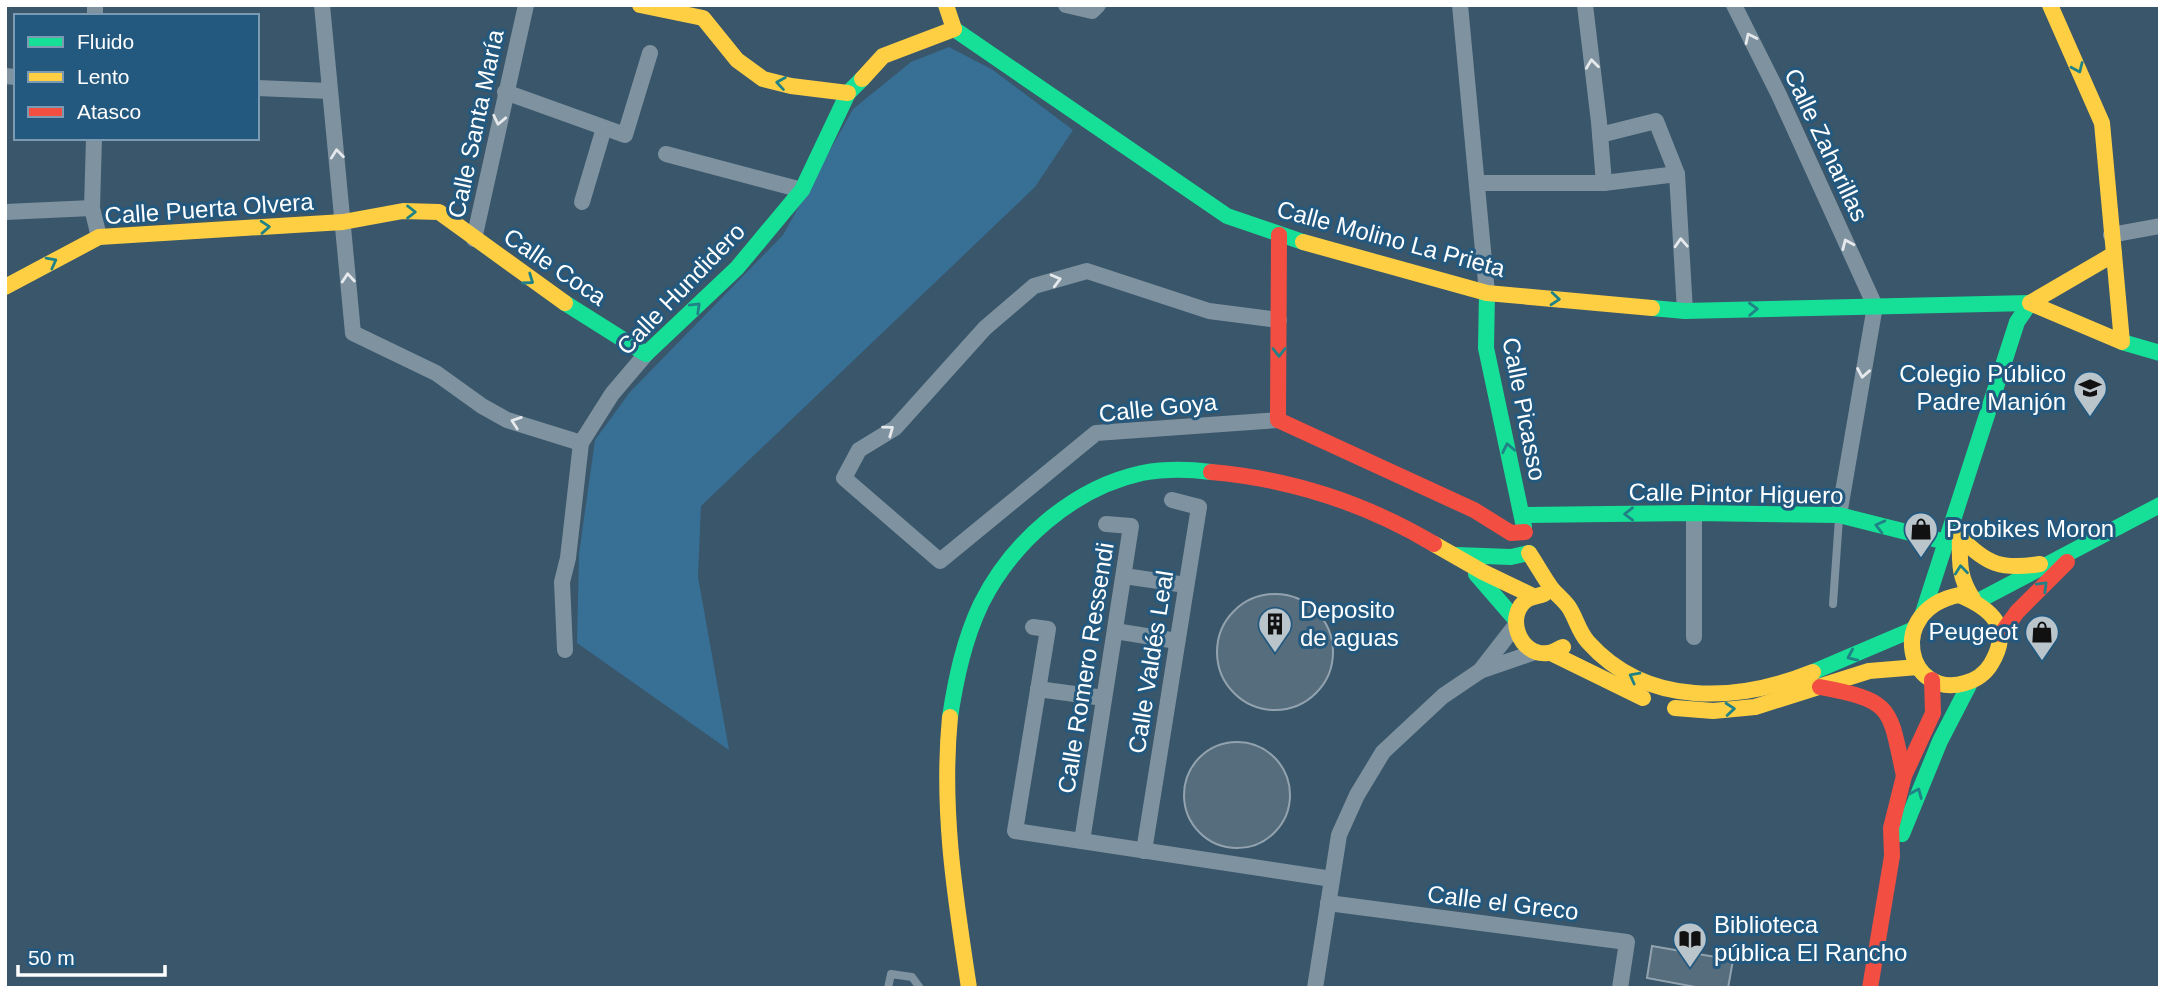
<svg xmlns="http://www.w3.org/2000/svg" width="2165" height="993" font-family="Helvetica,sans-serif">
	<style>
		.green { fill: #386f95 }
		.building { fill: #566d7d; stroke: #92a3af; stroke-width: 2 }
		.lines { fill: none; stroke-linecap: round; stroke-linejoin: round }
		.lane { stroke: #7f92a0; stroke-width: 8 }
		.street { stroke: #7f92a0; stroke-width: 16 }
		.fast { stroke: #16e098; stroke-width: 16 }
		.slow { stroke: #ffcf43; stroke-width: 16 }
		.jam { stroke: #f24e42; stroke-width: 16 }
		.oneway { stroke: #e5e9ec }
		.oneway2 { stroke: #208286 }
		.labels { text-anchor: middle; stroke-width: 6; stroke-linejoin: round; paint-order: stroke }
		.street-label { font-size: 24px; fill: #fff; stroke: #24597f }
		.poi-label { font-size: 24px; fill: #fff; stroke: #24597f; text-anchor: start }
	</style>
	<rect width="100%" height="100%" fill="#39566a"/>
	<path class="green" d="M949 47 993 70 1073 130 1035 187 701 506 698 577 729 750 577 643 579 554 595 440 630 392 783 235 853 109 911 62Z"/>
	<g class="building">
		<circle cx="1275" cy="652" r="58"/>
		<circle cx="1237" cy="795" r="53"/>
		<path d="M1652 946 1733 960 1728 988H1701L1647 978Z"/>
	</g>
	<g class="lines">
		<g class="lane">
			<path d="M1833 604 1839 518"/>
			<path d="M888 988 891 974 912 977 920 988"/>
		</g>
		<g class="street">
			<path d="M95 5V16"/>
			<path d="M322 5 353 333 436 373 482 406 507 420 581 443"/>
			<path d="M1066 5 1092 11 1098 5"/>
			<path d="M1460 5 1487 293"/>
			<path d="M1585 5 1599 122 1604 183 1677 174"/>
			<path d="M1734 5 1779 95 1875 306 1839 515"/>
			<path d="M5 76 16 77"/>
			<path d="M257 88 330 91"/>
			<path d="M505 92 625 135 650 53"/>
			<path d="M1600 135 1656 121 1677 174 1685 311"/>
			<path d="M94 138 92 208 99 237"/>
			<path d="M666 154 802 190"/>
			<path d="M1477 183H1604"/>
			<path d="M582 202 604 128"/>
			<path d="M5 212 92 208"/>
			<path d="M2111 235 2160 226"/>
			<path d="M474 239 526 5"/>
			<path d="M1278 420 1096 433 940 561 844 478 859 450 895 428 985 328 1034 286 1087 271 1209 311 1279 320"/>
			<path d="M1124 576 1186 585"/>
			<path d="M1033 627 1048 629 1015 831 1332 879"/>
			<path d="M1115 631 1177 641"/>
			<path d="M1694 637V513"/>
			<path d="M565 650 562 582 568 558 581 443 612 394 646 354"/>
			<path d="M1480 671 1515 626"/>
			<path d="M1038 689 1104 698"/>
			<path d="M1082 841 1131 526 1106 524"/>
			<path d="M1144 851 1199 507 1172 500"/>
			<path d="M1328 903 1627 942 1620 988"/>
			<path d="M1315 988 1339 835 1357 795 1383 752 1443 696 1480 671 1535 652"/>
		</g>
		<g class="fast">
			<path d="M954 29 1227 216 1303 242"/>
			<path d="M1487 293 1486 348 1524 527"/>
			<path d="M565 303 646 354 737 268 802 190 848 93 862 79"/>
			<path d="M1652 308 1685 311 2030 303"/>
			<path d="M2122 342 2160 353"/>
			<path d="M1522 515 1694 513 1839 515 1946 542"/>
			<path d="M1456 555 1511 557 1529 553"/>
			<path d="M1476 574 1515 619"/>
			<path d="M1978 601 2160 505"/>
			<path d="M1923 613 2017 322 2030 303"/>
			<path d="M1813 672 1914 629"/>
			<path d="M950 717C956 678 964 640 981 604 1012 542 1073 488 1142 473 1164 469 1188 469 1211 472"/>
			<path d="M1902 834 1940 741 1969 685"/>
		</g>
		<g class="slow">
			<path d="M640 5 703 18 737 60 763 79 791 86 848 93"/>
			<path d="M946 5 954 29"/>
			<path d="M2050 5 2102 123 2114 254"/>
			<path d="M862 79 883 56 954 29"/>
			<path d="M1303 242 1487 293 1652 308"/>
			<path d="M2114 254 2122 342 2030 303Z"/>
			<path d="M5 287 99 237 343 222 403 211 439 212 565 303"/>
			<path d="M1960 532C1960 559 1957 575 1973 599"/>
			<path d="M1960 537C1987 565 2002 570 2040 564"/>
			<path d="M1434 544 1483 572 1533 596"/>
			<path d="M1529 553C1537 565 1544 578 1552 589 1558 596 1566 602 1570 609 1577 621 1579 632 1588 642 1647 708 1738 702 1813 672"/>
			<path d="M1544 594C1539 596 1532 597 1528 599 1504 614 1519 657 1548 653 1552 653 1558 649 1563 647"/>
			<path d="M1959 595C1992 609 2013 627 1991 664 1985 674 1976 680 1965 683 1907 700 1885 610 1959 595Z"/>
			<path d="M1551 653 1643 698"/>
			<path d="M1675 708 1713 711 1755 707 1869 671 1918 667"/>
			<path d="M950 717C941 810 955 896 969 988"/>
		</g>
		<g class="jam">
			<path d="M1279 235 1278 420 1474 510 1511 533 1525 532"/>
			<path d="M1211 472C1291 479 1365 503 1434 544"/>
			<path d="M2001 634 2017 612 2067 562"/>
			<path d="M1820 687C1894 701 1889 707 1904 776"/>
			<path d="M1870 988 1892 856 1891 828 1904 776 1933 713 1932 680"/>
		</g>
	</g>
	<defs><path id="oneway-chevron" d="M-2-3.5L2.5 0L-2 3.5" fill="none" stroke-width="1.6" stroke-linecap="round" stroke-linejoin="round" transform="scale(1.75)"/></defs>
	<g class="oneway">
		<use href="#oneway-chevron" transform="translate(1750 38) rotate(-116)"/>
		<use href="#oneway-chevron" transform="translate(1592 64) rotate(-97)"/>
		<use href="#oneway-chevron" transform="translate(499 120) rotate(102)"/>
		<use href="#oneway-chevron" transform="translate(337 154) rotate(-96)"/>
		<use href="#oneway-chevron" transform="translate(1681 243) rotate(-93)"/>
		<use href="#oneway-chevron" transform="translate(1847 244) rotate(-114)"/>
		<use href="#oneway-chevron" transform="translate(348 278) rotate(-95)"/>
		<use href="#oneway-chevron" transform="translate(1056 280) rotate(-15)"/>
		<use href="#oneway-chevron" transform="translate(1863 373) rotate(100)"/>
		<use href="#oneway-chevron" transform="translate(516 422) rotate(-161)"/>
		<use href="#oneway-chevron" transform="translate(889 430) rotate(-36)"/>
	</g>
	<g class="oneway2">
		<use href="#oneway-chevron" transform="translate(2078 68) rotate(66)"/>
		<use href="#oneway-chevron" transform="translate(781 83) rotate(-171)"/>
		<use href="#oneway-chevron" transform="translate(411 212)"/>
		<use href="#oneway-chevron" transform="translate(265 227) rotate(-4)"/>
		<use href="#oneway-chevron" transform="translate(52 262) rotate(-28)"/>
		<use href="#oneway-chevron" transform="translate(529 280) rotate(35)"/>
		<use href="#oneway-chevron" transform="translate(1555 299) rotate(5)"/>
		<use href="#oneway-chevron" transform="translate(696 307) rotate(-44)"/>
		<use href="#oneway-chevron" transform="translate(1753 309) rotate(-2)"/>
		<use href="#oneway-chevron" transform="translate(1279 352) rotate(90)"/>
		<use href="#oneway-chevron" transform="translate(1508 448) rotate(-102)"/>
		<use href="#oneway-chevron" transform="translate(1629 514) rotate(179)"/>
		<use href="#oneway-chevron" transform="translate(1880 526) rotate(-166)"/>
		<use href="#oneway-chevron" transform="translate(1961 570) rotate(-96)"/>
		<use href="#oneway-chevron" transform="translate(2043 586) rotate(-45)"/>
		<use href="#oneway-chevron" transform="translate(1852 656) rotate(156)"/>
		<use href="#oneway-chevron" transform="translate(1634 677) rotate(-152)"/>
		<use href="#oneway-chevron" transform="translate(1730 709) rotate(-5)"/>
		<use href="#oneway-chevron" transform="translate(1917 793) rotate(-67)"/>
	</g>
	<defs>
		<g id="school-pin" transform="scale(1.75)"><path d="M0 17L-7.5 6A9.5 9.5 0 1 1 7.5 6Z" fill="#bac4cb" stroke="#24597f"/><path d="M0-5L7-2L0 1L-7-2ZM-4 1L0 2.5L4 1V4Q0 6-4 4Z" fill="#111"/></g>
		<g id="shop-pin" transform="scale(1.75)"><path d="M0 17L-7.5 6A9.5 9.5 0 1 1 7.5 6Z" fill="#bac4cb" stroke="#24597f"/><path d="M-5-2.5h2.3a2.7 3.5 0 0 1 5.4 0H5L5.5 6h-11ZM-1.5-2.5h3a1.5 2.3 0 0 0-3 0Z" fill="#111"/></g>
		<g id="building-pin" transform="scale(1.75)"><path d="M0 17L-7.5 6A9.5 9.5 0 1 1 7.5 6Z" fill="#bac4cb" stroke="#24597f"/><path d="M-4-6H4V6H1V3H-1V6H-4ZM-2.5-4.3h1.7v1.8h-1.7ZM.8-4.3h1.7v1.8H.8ZM-2.5-1h1.7V.8h-1.7ZM.8-1h1.7V.8H.8Z" fill="#111"/></g>
		<g id="library-pin" transform="scale(1.75)"><path d="M0 17L-7.5 6A9.5 9.5 0 1 1 7.5 6Z" fill="#bac4cb" stroke="#24597f"/><path d="M-6-4Q-3-5.5-.7-3.5V5Q-3 3-6 4ZM6-4Q3-5.5 .7-3.5V5Q3 3 6 4Z" fill="#111"/></g>
	</defs>
	<g fill-rule="evenodd">
		<use href="#school-pin" x="2090" y="388"/>
		<use href="#shop-pin" x="1921" y="529"/>
		<use href="#building-pin" x="1275" y="624"/>
		<use href="#shop-pin" x="2042" y="632"/>
		<use href="#library-pin" x="1690" y="939"/>
	</g>
	<g class="labels">
		<g class="street-label">
			<text transform="translate(476 124) rotate(-78)" y="8">Calle Santa María</text>
			<text transform="translate(1826 145) rotate(65)" y="8">Calle Zaharillas</text>
			<text transform="translate(209 209) rotate(-4)" y="8">Calle Puerta Olvera</text>
			<text transform="translate(1391 239) rotate(15)" y="8">Calle Molino La Prieta</text>
			<text transform="translate(555 267) rotate(34)" y="8">Calle Coca</text>
			<text transform="translate(681 289) rotate(-46)" y="8">Calle Hundidero</text>
			<text transform="translate(1158 408) rotate(-6)" y="8">Calle Goya</text>
			<text transform="translate(1524 409) rotate(79)" y="8">Calle Picasso</text>
			<text transform="translate(1736 494) rotate(1)" y="8">Calle Pintor Higuero</text>
			<text transform="translate(1151 662) rotate(-81)" y="8">Calle Valdés Leal</text>
			<text transform="translate(1086 668) rotate(-81)" y="8">Calle Romero Ressendi</text>
			<text transform="translate(1503 903) rotate(7)" y="8">Calle el Greco</text>
		</g>
		<g class="poi-label">
			<text x="2066" y="382" text-anchor="end">Colegio Público<tspan x="2066" dy="28">Padre Manjón</tspan></text>
			<text x="1946" y="537">Probikes Moron</text>
			<text x="1300" y="618">Deposito<tspan x="1300" dy="28">de aguas</tspan></text>
			<text x="2018" y="640" text-anchor="end">Peugeot</text>
			<text x="1714" y="933">Biblioteca<tspan x="1714" dy="28">pública El Rancho</tspan></text>
		</g>
	</g>
	<rect width="2165" height="993" fill="none" stroke="#ffffff" stroke-width="14"/>
	<rect x="14" y="14" width="245" height="126" fill="#24597f" stroke="#7c9bb2" stroke-width="2"/>
	<rect x="28" y="37" width="35" height="10" fill="#16e098" stroke="#7c9bb2" stroke-width="2"/>
	<text x="77" y="49" font-size="21" fill="#ffffff">Fluido</text>
	<rect x="28" y="72" width="35" height="10" fill="#ffcf43" stroke="#7c9bb2" stroke-width="2"/>
	<text x="77" y="84" font-size="21" fill="#ffffff">Lento</text>
	<rect x="28" y="107" width="35" height="10" fill="#f24e42" stroke="#7c9bb2" stroke-width="2"/>
	<text x="77" y="119" font-size="21" fill="#ffffff">Atasco</text>
	<path d="M18 965v10h147v-10" fill="none" stroke="#ffffff" stroke-width="3.5"/>
	<text x="28" y="965" font-size="21" fill="#ffffff" stroke="#24597f" stroke-width="5" paint-order="stroke">50 m</text>
</svg>
